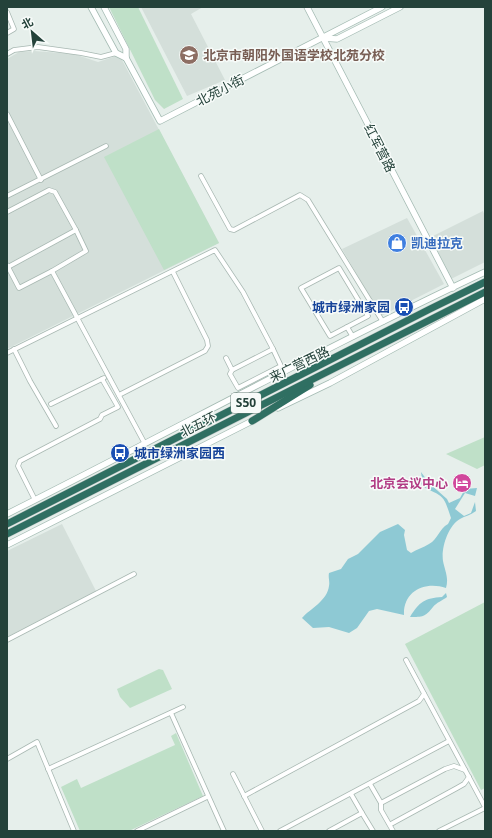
<svg xmlns="http://www.w3.org/2000/svg" width="492" height="838" font-family="'Noto Sans','Noto Sans SC',sans-serif">
	<style>
		.built { fill: #d4dfda }
		.green { fill: #bfe0c8 }
		.water { fill: #8ec9d4 }
		.lines { fill: none; stroke-linecap: round; stroke-linejoin: round }
		.street-casing { stroke: #a8b8b2; stroke-width: 5.5 }
		.secondary-casing { stroke: #a4bbb3; stroke-width: 7 }
		.highway-casing { stroke: #c2cac8; stroke-width: 8 }
		.street { stroke: #fff; stroke-width: 4 }
		.secondary { stroke: #fff; stroke-width: 5.5 }
		.highway { stroke: #2f6f62; stroke-width: 7 }
		.labels { text-anchor: middle; stroke-width: 3; stroke-linejoin: round; paint-order: stroke }
		.shield { fill: #f7fbf9; stroke: #637a73; stroke-width: 1 }
		.shield-label { font-size: 12px; font-weight: bold; fill: #24423a }
		.education-label { font-size: 13px; font-weight: bold; fill: #785e54; stroke: #f7fbf9; text-anchor: start }
		.street-label { font-size: 13px; fill: #24423a; stroke: #f7fbf9 }
		.shop-label { font-size: 13px; font-weight: bold; fill: #366cbe; stroke: #f7fbf9; text-anchor: start }
		.transit-label { font-size: 13px; font-weight: bold; fill: #164399; stroke: #f7fbf9; text-anchor: end }
		.hotel-label { font-size: 13px; font-weight: bold; fill: #b23c85; stroke: #f7fbf9; text-anchor: end }
	</style>
	<rect width="100%" height="100%" fill="#e6efeb"/>
	<g class="built">
		<path d="M141 7H203L191 14 225 80 187 96Z"/>
		<path d="M34 51 74 54 98 62 116 56 122 60 219 243 7 349V59L19 52Z"/>
		<path d="M483 211 485 216V262L451 279 431 237Z"/>
		<path d="M407 218 444 284 381 316 342 249Z"/>
		<path d="M62 524 96 591 7 637V551Z"/>
	</g>
	<g class="green">
		<path d="M109 7H138L183 99 164 109 155 100Z"/>
		<path d="M159 129 219 243 164 270 104 157Z"/>
		<path d="M485 437V465L477 469 446 454Z"/>
		<path d="M485 602V788L481 790 405 644Z"/>
		<path d="M159 669 163 670 172 689 130 708 120 697 117 689Z"/>
		<path d="M176 733 203 796 129 831H80L61 787 77 779 81 788 175 745 171 736Z"/>
	</g>
	<g class="water">
		<path d="M421 472 429 483 447 499 449 503 460 498 465 489 477 488 475 496 465 493 455 509 464 516 471 513 475 502 476 511C471 515 465 516 460 519 448 526 441 548 443 561 445 571 449 578 446 588 425 581 403 591 404 615L377 609 369 611 357 628 349 633 329 627 313 628 302 618C311 608 327 601 329 586 330 581 328 578 329 573L341 569 348 559 358 554 380 532 398 524 405 530 404 535 407 550 411 553C417 549 423 548 429 544 438 539 439 529 448 524L451 518C448 510 446 499 439 495 432 490 424 490 420 482L422 479Z"/>
		<path d="M446 593 447 597C443 600 436 603 433 607 425 617 423 617 410 617 419 602 425 598 442 597Z"/>
	</g>
	<g class="lines">
		<g class="street-casing">
			<g id="street">
				<path d="M7 12 14 29 7 33"/>
				<path d="M7 54 14 50 38 47 81 53 101 57 116 53"/>
				<path d="M7 114 41 180"/>
				<path d="M201 176 230 229 234 230 300 195 308 200 383 322"/>
				<path d="M7 196 106 146"/>
				<path d="M7 212 49 190 55 192 76 230"/>
				<path d="M7 265 19 288 52 271 145 444"/>
				<path d="M8 267 76 230 86 251 52 271"/>
				<path d="M339 268 368 316 330 336 301 288Z"/>
				<path d="M347 327 353 337"/>
				<path d="M14 349 30 381 56 426"/>
				<path d="M7 353 215 250 243 292 273 349 232 370 226 358"/>
				<path d="M232 370 230 374 238 388 281 366 273 349"/>
				<path d="M119 395 205 351 208 346 207 340 173 272"/>
				<path d="M51 404 104 378"/>
				<path d="M35 500 18 466 20 461 100 419 102 415 118 407 102 379"/>
				<path d="M7 640 134 574"/>
				<path d="M406 660 485 807"/>
				<path d="M171 713 224 831"/>
				<path d="M7 759 37 742 74 831"/>
				<path d="M48 769 183 707"/>
				<path d="M233 774 262 831"/>
				<path d="M370 784 381 803V810L393 831"/>
				<path d="M351 794 362 813"/>
				<path d="M244 796 419 701 424 694"/>
				<path d="M381 803 445 769 454 766 465 770"/>
				<path d="M391 824 457 788 464 784 469 777"/>
				<path d="M137 831 207 797"/>
				<path d="M280 831 449 741"/>
				<path d="M329 831 362 813 373 831"/>
				<path d="M439 831 485 808"/>
			</g>
		</g>
		<g class="secondary-casing">
			<g id="secondary">
				<path d="M91 7 116 53 126 58"/>
				<path d="M104 7 126 49V58L160 121 382 7"/>
				<path d="M307 7 453 288"/>
				<path d="M323 38 337 39 400 7"/>
				<path d="M278 408 330 383 485 299"/>
				<path d="M7 514C167 434 323 348 485 272"/>
				<path d="M7 545 254 420"/>
			</g>
		</g>
		<g class="highway-casing">
			<g id="highway">
				<path d="M252 421 310 385"/>
				<path d="M7 524 430 309 485 282"/>
				<path d="M7 534 485 292"/>
			</g>
		</g>
		<use href="#street" class="street"/>
		<use href="#secondary" class="secondary"/>
		<use href="#highway" class="highway"/>
	</g>
	<defs>
		<g id="school-disc" transform="scale(1)"><circle r="9.5" fill="#8d6e63" stroke="#f7fbf9"/><path d="M0-5L7-2L0 1L-7-2ZM-4 1L0 2.5L4 1V4Q0 6-4 4Z" fill="#fff"/></g>
		<g id="shop-disc" transform="scale(1)"><circle r="9.5" fill="#3f7fe0" stroke="#f7fbf9"/><path d="M-5-2.5h2.3a2.7 3.5 0 0 1 5.4 0H5L5.5 6h-11ZM-1.5-2.5h3a1.5 2.3 0 0 0-3 0Z" fill="#fff"/></g>
		<g id="bus-disc" transform="scale(1)"><circle r="9.5" fill="#1a4fb4" stroke="#f7fbf9"/><path d="M-5-6H5V4H4V6H2V4H-2V6H-4V4H-5ZM-3.5-4V0h7V-4ZM-3.5 1.2v1.5H-2V1.2ZM2 1.2v1.5H3.5V1.2Z" fill="#fff"/></g>
		<g id="hotel-disc" transform="scale(1)"><circle r="9.5" fill="#d1479c" stroke="#f7fbf9"/><path d="M-6-4.5h1.5V1H6V5H4.5V3h-9V5H-6ZM-4 0a1.8 1.8 0 1 1 3.6 0ZM.5 0V-2.5h3Q6-2.5 6 0Z" fill="#fff"/></g>
	</defs>
	<g fill-rule="evenodd">
		<use href="#school-disc" x="189" y="55"/>
		<use href="#shop-disc" x="397" y="243"/>
		<use href="#bus-disc" x="404" y="307"/>
		<use href="#bus-disc" x="120" y="453"/>
		<use href="#hotel-disc" x="462" y="483"/>
	</g>
	<g class="labels">
		<rect class="shield" x="231" y="393" width="30" height="20" rx="3"/>
		<g class="shield-label">
			<text x="246" y="407">S50</text>
		</g>
		<g class="education-label">
			<text x="203" y="60">北京市朝阳外国语学校北苑分校</text>
		</g>
		<g class="street-label">
			<text transform="translate(220 90) rotate(-27)" y="5">北苑小街</text>
			<text transform="translate(380 148) rotate(63)" y="5">红军营路</text>
			<text transform="translate(299 364) rotate(-26)" y="5">来广营西路</text>
			<text transform="translate(198 424) rotate(-27)" y="5">北五环</text>
		</g>
		<g class="shop-label">
			<text x="411" y="248">凯迪拉克</text>
		</g>
		<g class="transit-label">
			<text x="390" y="312">城市绿洲家园</text>
			<text x="134" y="458" text-anchor="start">城市绿洲家园西</text>
		</g>
		<g class="hotel-label">
			<text x="448" y="488">北京会议中心</text>
		</g>
	</g>
	<rect width="492" height="838" fill="none" stroke="#24423a" stroke-width="16"/>
	<g transform="translate(32 32) rotate(332)" stroke="#f7fbf9" stroke-width="3" paint-order="stroke">
	<path d="M0-3L7 15L0 10L-7 15Z" fill="#24423a"/>
	<text y="-6" font-size="11" font-weight="bold" text-anchor="middle" fill="#24423a">北</text>
	</g>
</svg>
